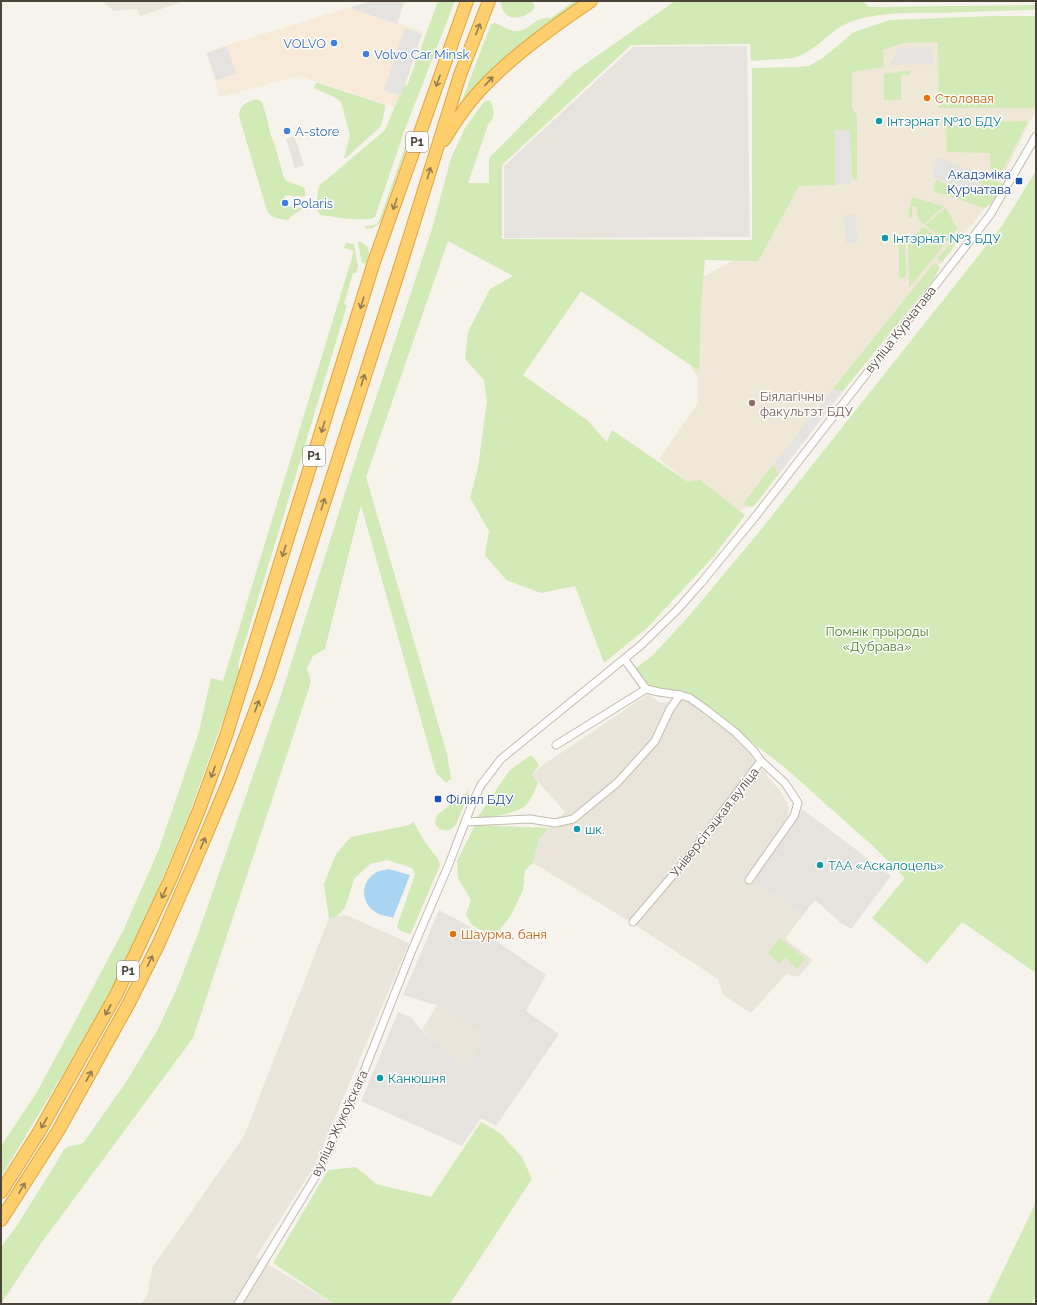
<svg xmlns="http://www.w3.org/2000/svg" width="1037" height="1305" font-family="Raleway,sans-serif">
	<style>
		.residential { fill: #eae5da }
		.commercial { fill: #f7ead8 }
		.industrial { fill: #e6e2dd }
		.education { fill: #efe8d6 }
		.green { fill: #d2eab5 }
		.parking { fill: #e5e3e0 }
		.water { fill: #a9d4f2 }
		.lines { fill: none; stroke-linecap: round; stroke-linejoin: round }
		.street-casing { stroke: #c2bbae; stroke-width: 9 }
		.highway-casing { stroke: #e0a43c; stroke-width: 14 }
		.street { stroke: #fff; stroke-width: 7 }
		.highway { stroke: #ffcf6e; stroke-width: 12 }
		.oneway { stroke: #937c4e }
		.shop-dot { fill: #3f7fe0; stroke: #fff; stroke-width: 1.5 }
		.food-dot { fill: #e8710a; stroke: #fff; stroke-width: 1.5 }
		.culture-dot { fill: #0f9aa8; stroke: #fff; stroke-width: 1.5 }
		.transit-dot { fill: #1a4fb4; stroke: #fff; stroke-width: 1.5 }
		.education-dot { fill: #8d6e63; stroke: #fff; stroke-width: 1.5 }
		.labels { text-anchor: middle; stroke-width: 3; stroke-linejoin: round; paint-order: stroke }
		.shield { fill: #fff; stroke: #817c74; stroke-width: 1 }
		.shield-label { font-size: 12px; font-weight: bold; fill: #4b4439 }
		.shop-label { font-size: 13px; fill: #366cbe; stroke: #fff; text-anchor: start }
		.food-label { font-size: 13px; fill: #c56008; stroke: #fff; text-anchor: start }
		.culture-label { font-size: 13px; fill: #0d838f; stroke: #fff; text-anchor: start }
		.transit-label { font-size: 13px; fill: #164399; stroke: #fff; text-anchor: end }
		.street-label { font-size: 13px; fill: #4b4439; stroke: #fff }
		.education-label { font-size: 13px; fill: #785e54; stroke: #fff; text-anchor: start }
		.park-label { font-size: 13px; fill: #4a7f2a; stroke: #fff }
	</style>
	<rect width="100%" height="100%" fill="#f6f3ec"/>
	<g class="residential">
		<path d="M102 1H185L140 16 137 9 114 11Z"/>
		<path d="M648 694 660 703 684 700 703 711 719 722 751 754 753 759 781 792 787 802 789 810 788 818 749 875 755 882 803 915 785 939 813 960 798 977 786 974 751 1013 723 995 718 979 629 921 533 863 539 839 565 812 532 775 544 764 582 739Z"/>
		<path d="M346 915 409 943 314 1167 256 1257 334 1304H141L148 1293 152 1268 244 1136 329 918Z"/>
		<path d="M437 1005 484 1031 475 1055 463 1065 454 1059 422 1030Z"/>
	</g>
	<path class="commercial" d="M370 1H405L398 23 423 32 398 108 299 76 220 97 206 52Z"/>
	<g class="industrial">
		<path d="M747 46 750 237 504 238V166L633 47Z"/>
		<path d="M802 809 891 876 851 929 841 923 815 900 803 915 755 882 754 877Z"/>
		<path d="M439 910 495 940 546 975 526 1011 559 1034 496 1126 481 1118 462 1146 361 1101 398 1012 411 1017 422 1031 463 1065 475 1055 483 1031 436 1005 403 995Z"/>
	</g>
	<path class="education" d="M945 33 1036 103V109L992 199 752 503 732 517 659 459 698 403V377L691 368 692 283 763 244 842 62 902 36Z"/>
	<g class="green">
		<path d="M438 1H455L405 129 375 217C366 223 331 216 320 215L316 207 319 186 385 130 404 85 407 86Z"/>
		<path d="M501 1H532L535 7C525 21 501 23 501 1Z"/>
		<path d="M574 1H584L464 104 461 103 491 24 495 23C503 26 511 32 519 31 532 29 535 16 551 18Z"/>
		<path d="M675 1H863L869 7 1036 5V10C1003 10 971 12 938 13 910 13 880 12 853 21 830 28 816 53 793 58L751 61 750 44 631 45 502 165V239L752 240V68L798 67 809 66 824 57 854 32 890 20 993 16H1036V108H939L938 42 903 43 883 50 884 67 852 72V108L857 116V178L855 180 852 178 850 130H835L836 185 799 186 758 261 705 260 701 302 699 371 581 291 523 375 587 420 607 442 612 430 688 482 700 480 745 515 713 557 648 627 604 663 575 586 541 593 506 580 485 555 489 531 470 498 478 467 487 401 484 380 465 359 468 332 490 289 513 276 448 241 366 477 447 754 451 779 446 783 436 773 361 505 325 649 313 656 307 668 311 682 193 1038 42 1242 1 1304V1247L18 1224 64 1150C70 1143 77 1147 84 1142L126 1082 157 1031 178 986 199 931 282 692 360 446 432 229 451 158 465 128 483 103 488 100 491 101C494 112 496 116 488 125L468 183H489V158L574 72Z"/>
		<path d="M911 70 909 75H901V100H884V74Z"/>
		<path d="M316 83H318L386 105 381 126 346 158H344L350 135 341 102 336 98 314 88V86Z"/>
		<path d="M256 99 262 102 269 125H268L272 139H273L284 178C289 185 299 183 305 189V197L285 195 284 206 304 208 290 217 289 220C281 219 272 219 267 211L239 116C239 105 247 102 256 99Z"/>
		<path d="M1028 121 1002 172 990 168V153L947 152 946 126H990L991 122Z"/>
		<path d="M409 136H411L381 222 373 228 365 229 366 226 375 225 379 221Z"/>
		<path d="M1036 171V973L962 922 927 964 872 918 905 878 875 848 783 766 694 698 648 687 635 669 653 655 689 616 759 532 1002 226Z"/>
		<path d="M983 176 1004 184 993 202 985 208 933 191 936 180 977 196Z"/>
		<path d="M912 197 943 206H944L924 224 918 219 917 207H912V217L908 218Z"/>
		<path d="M946 208 957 228 947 242 925 225Z"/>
		<path d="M924 227 945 244 909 288 908 240Z"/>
		<path d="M960 232 962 236 957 243 955 242 952 247 953 248 942 262 937 259Z"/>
		<path d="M905 240 906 277 899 278V241Z"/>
		<path d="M359 241 368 247 369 257 368 264 362 263 358 243Z"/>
		<path d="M346 243 354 244 358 267 356 273H353L344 304 347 305 296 475 238 664 240 673 188 817 130 956 72 1059 1 1177V1146L37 1092 71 1029 124 929 159 849 199 732 211 678 223 681 354 251 344 248Z"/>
		<path d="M934 263 940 267 934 279 843 391 833 389Z"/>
		<path d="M773 465 779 474 754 506 750 507 743 504Z"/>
		<path d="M531 755 539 765 532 775 538 783C535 790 532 797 528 803 521 813 489 818 477 818L509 771Z"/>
		<path d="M470 790 456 825 450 830C439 832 432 825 437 815Z"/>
		<path d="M414 822 424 841 438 859 440 865 411 933 409 934 401 931 397 927 415 874 412 868 387 860 370 864 354 879 345 908 336 917 329 918 324 884 336 854 351 837 409 825Z"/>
		<path d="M475 825 549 828 539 839 533 863 525 870 523 890 510 917 494 937 472 925 466 915 471 900 458 878 457 861Z"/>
		<path d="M780 938 805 959 797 969 785 957 779 964 768 953Z"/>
		<path d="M481 1122 500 1133 522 1157 532 1179 450 1304H334L273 1263 328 1170 356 1167 376 1184 431 1197Z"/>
		<path d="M1036 1202V1296L1031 1304H987Z"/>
	</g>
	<g class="parking">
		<path d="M372 1H404L397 24 352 9V7Z"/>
		<path d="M405 28 422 34 401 96 384 90Z"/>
		<path d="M227 46 236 74 216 80 207 53Z"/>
		<path d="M932 47 933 64 888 65 896 54V48Z"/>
		<path d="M835 130H850L851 184H835Z"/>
		<path d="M294 136 304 165 295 168 286 139Z"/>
		<path d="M937 157 983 175 977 195 932 177Z"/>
		<path d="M844 215H856L857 243H846Z"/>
		<path d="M833 389 843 391 779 474 773 465Z"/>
	</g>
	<path class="water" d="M389 869 410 875 393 918C388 916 382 916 377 913 362 905 359 884 374 874 377 871 384 870 389 869Z"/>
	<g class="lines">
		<g class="street-casing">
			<g id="street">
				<path d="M625 660 646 689 659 692 680 695 690 698 704 708 735 732 754 751 761 761 785 783 798 803 794 816 749 880"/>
				<path d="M556 745 646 689"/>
				<path d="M465 822 530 819 555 823 573 819 617 783 655 741 670 709 680 695"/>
				<path d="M633 922 690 855 761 761"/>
				<path d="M238 1304 317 1174 359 1084 412 950 449 864 472 804 481 785 501 759 640 646 678 609 701 583 755 517 990 215 1036 136"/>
			</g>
		</g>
		<g class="highway-casing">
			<g id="highway">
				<path d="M444 140C457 118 473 96 491 79 520 50 557 24 591 1"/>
				<path d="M1 1192 39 1132 116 995 170 880 199 810 226 736 374 262 467 1"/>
				<path d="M1 1220 58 1131 129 1003 159 943 193 866 228 783 268 677 401 264 460 75 489 1"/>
			</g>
		</g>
		<use href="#street" class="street"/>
		<use href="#highway" class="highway"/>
	</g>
	<defs><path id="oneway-shaft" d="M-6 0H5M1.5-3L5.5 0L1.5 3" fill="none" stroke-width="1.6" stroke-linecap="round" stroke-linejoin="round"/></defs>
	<g class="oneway">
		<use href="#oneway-shaft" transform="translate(478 29) rotate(-69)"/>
		<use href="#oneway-shaft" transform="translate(438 81) rotate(110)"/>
		<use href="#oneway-shaft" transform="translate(489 81) rotate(-47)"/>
		<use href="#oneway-shaft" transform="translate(429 173) rotate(-73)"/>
		<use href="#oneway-shaft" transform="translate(395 204) rotate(109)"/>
		<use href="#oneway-shaft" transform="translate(362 303) rotate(107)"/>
		<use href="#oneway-shaft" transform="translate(363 380) rotate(-72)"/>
		<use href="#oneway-shaft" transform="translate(323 427) rotate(107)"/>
		<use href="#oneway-shaft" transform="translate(323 504) rotate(-72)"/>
		<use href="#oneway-shaft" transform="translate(284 551) rotate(108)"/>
		<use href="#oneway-shaft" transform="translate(257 706) rotate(-70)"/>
		<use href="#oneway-shaft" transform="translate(213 772) rotate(110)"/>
		<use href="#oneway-shaft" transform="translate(203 843) rotate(-67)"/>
		<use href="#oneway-shaft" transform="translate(164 893) rotate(115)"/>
		<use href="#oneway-shaft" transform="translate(150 961) rotate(-64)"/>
		<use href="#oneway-shaft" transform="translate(108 1010) rotate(119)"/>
		<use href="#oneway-shaft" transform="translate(89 1076) rotate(-61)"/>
		<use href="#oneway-shaft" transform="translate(44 1123) rotate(120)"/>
		<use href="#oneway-shaft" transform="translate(22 1188) rotate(-58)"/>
	</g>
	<g class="shop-dot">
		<circle cx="334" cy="43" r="4"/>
		<circle cx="366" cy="54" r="4"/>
		<circle cx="287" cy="131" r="4"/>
		<circle cx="285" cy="203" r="4"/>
	</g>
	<g class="food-dot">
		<circle cx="927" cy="98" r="4"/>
		<circle cx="453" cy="934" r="4"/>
	</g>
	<g class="culture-dot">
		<circle cx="879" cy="121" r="4"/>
		<circle cx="885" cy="238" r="4"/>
		<circle cx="577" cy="829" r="4"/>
		<circle cx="820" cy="865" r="4"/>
		<circle cx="380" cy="1078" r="4"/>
	</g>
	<g class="transit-dot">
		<rect x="1015" y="177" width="8" height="8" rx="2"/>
		<rect x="434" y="795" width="8" height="8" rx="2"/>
	</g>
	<circle class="education-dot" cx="752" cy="403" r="4"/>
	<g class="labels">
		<g class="shield">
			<rect x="406" y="132" width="22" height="20" rx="3"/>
			<rect x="303" y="446" width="22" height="20" rx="3"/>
			<rect x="117" y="961" width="22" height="20" rx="3"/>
		</g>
		<g class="shield-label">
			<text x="417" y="146">Р1</text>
			<text x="314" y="460">Р1</text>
			<text x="128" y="975">Р1</text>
		</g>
		<g class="shop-label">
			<text x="326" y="48" text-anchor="end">VOLVO</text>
			<text x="374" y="59">Volvo Car Minsk</text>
			<text x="295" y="136">А-store</text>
			<text x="293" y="208">Polaris</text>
		</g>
		<g class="food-label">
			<text x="935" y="103">Столовая</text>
			<text x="461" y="939">Шаурма, баня</text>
		</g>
		<g class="culture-label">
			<text x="887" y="126">Інтэрнат №10 БДУ</text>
			<text x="893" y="243">Інтэрнат №3 БДУ</text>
			<text x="585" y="834">шк.</text>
			<text x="828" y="870">ТАА «Аскалоцель»</text>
			<text x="388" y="1083">Канюшня</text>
		</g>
		<g class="transit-label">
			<text x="1011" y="179">Акадэміка<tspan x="1011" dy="15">Курчатава</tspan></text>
			<text x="446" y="804" text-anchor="start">Філіял БДУ</text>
		</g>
		<g class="street-label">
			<text transform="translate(900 329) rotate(-52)" y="5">вуліца Курчатава</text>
			<text transform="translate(714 822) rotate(-52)" y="5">Універсітэцкая вуліца</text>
			<text transform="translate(339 1123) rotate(-65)" y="5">вуліца Жукоўскага</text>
		</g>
		<g class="education-label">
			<text x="760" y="401">Біялагічны<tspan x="760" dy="15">факультэт БДУ</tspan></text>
		</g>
		<g class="park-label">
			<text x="877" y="636">Помнік прыроды<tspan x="877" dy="15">«Дубрава»</tspan></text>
		</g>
	</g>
	<rect width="1037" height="1305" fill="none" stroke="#4b4439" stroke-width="4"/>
</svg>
